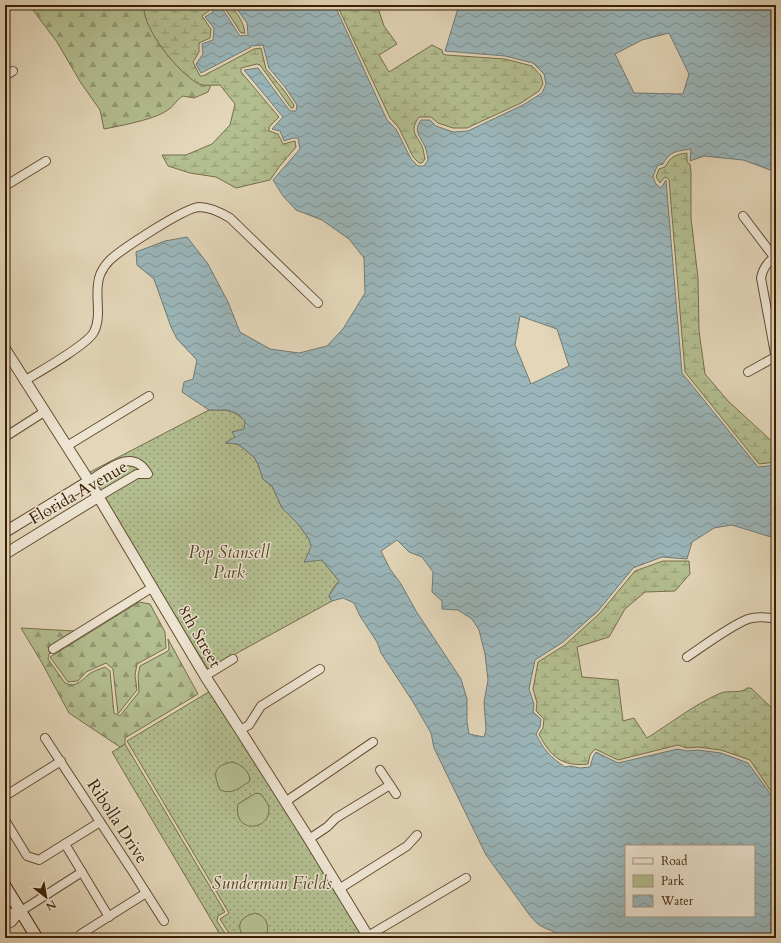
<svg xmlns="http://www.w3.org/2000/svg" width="781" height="943" font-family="Cardo,serif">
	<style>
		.green { fill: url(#green-dots); stroke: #766e4a }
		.forest { fill: url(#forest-firs); stroke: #766e4a }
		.wetland { fill: url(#wetland-marsh); stroke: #766e4a }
		.pitch { fill: #b3be90; stroke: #766e4a }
		.water { fill: url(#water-waves); stroke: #747a71; fill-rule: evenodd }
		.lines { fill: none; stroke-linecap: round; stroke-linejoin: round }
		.minor-casing { stroke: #644d31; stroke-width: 10 }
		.tertiary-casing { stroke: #644d31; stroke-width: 12 }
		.secondary-casing { stroke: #3a1f04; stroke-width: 13 }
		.minor { stroke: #ede4d2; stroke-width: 8 }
		.tertiary { stroke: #ede4d2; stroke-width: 10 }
		.secondary { stroke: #ede4d2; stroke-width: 11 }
		.labels { text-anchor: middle; stroke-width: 3; stroke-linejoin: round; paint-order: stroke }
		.street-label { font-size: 17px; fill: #3a1f04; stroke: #ede4d2 }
		.park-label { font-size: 17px; font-style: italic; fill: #584727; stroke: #ede4d2 }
	</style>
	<defs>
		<pattern id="green-dots" width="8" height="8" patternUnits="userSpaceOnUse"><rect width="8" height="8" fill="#b3be90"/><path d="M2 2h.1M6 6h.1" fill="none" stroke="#939a73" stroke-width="1.8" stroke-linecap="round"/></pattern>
		<pattern id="forest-firs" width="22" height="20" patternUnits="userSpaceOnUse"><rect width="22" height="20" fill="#b3be90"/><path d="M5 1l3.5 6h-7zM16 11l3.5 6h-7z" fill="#939a73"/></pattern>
		<pattern id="wetland-marsh" width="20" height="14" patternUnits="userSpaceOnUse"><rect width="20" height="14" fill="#b3be90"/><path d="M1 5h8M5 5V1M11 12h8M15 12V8" fill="none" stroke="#939a73"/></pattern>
		<pattern id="water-waves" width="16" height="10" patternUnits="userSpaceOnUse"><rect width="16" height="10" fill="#9ab6ba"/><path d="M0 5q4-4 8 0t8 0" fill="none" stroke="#7f9395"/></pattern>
	</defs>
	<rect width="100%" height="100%" fill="#e3d6b9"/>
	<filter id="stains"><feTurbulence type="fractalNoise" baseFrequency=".005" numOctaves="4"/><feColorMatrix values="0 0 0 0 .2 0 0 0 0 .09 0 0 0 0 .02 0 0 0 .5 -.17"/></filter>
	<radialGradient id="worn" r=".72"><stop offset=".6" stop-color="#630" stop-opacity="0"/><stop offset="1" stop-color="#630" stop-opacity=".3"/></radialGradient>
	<g class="green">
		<path d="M209 410C225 410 233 409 245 421V429L232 432 235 437 226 443 238 444 254 457 258 464 263 479 272 486 282 508 298 524 309 539 312 547 339 581 333 588 329 596 332 601 208 669 102 498 90 472Z"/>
		<path d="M212 690 367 938H232L220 919 229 913 127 741Z"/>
		<path d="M125 744 225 912 218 916 217 921 228 938H222L112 752Z"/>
	</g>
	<g class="forest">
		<path d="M32 5H144L143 9 182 71 200 84 211 85 208 92 194 98 183 96C176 100 175 105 169 109 158 119 119 126 104 129L100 110 81 83 57 42 33 10Z"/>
		<path d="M139 602 150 604 165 632 166 648 137 664 135 675 137 690 118 714 113 669 106 663 86 672 78 681 68 682 50 657Z"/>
		<path d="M21 628 74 631 48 647 51 653 49 654 48 659 65 683C76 688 81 681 88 675 93 671 100 669 105 667L110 671 114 713 120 716 139 692 138 676 140 666 168 651 169 648 168 639 198 694 125 738V744L120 747 69 713 42 663Z"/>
	</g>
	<g class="wetland">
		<path d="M144 5H209L210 10 202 16 211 29 210 38 199 43V52L193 62 200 76H203L254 49 261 48 266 69 283 89 294 105 293 108H291L260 65 257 64 241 68V72L279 117 269 127V131L278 134 283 144 295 141 296 147 279 167 270 180 236 188 216 177 190 173 168 166 162 155H186L212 144 230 125 235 104 220 85C214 85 204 86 199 84 179 74 141 27 144 5Z"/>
		<path d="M223 5H230C238 14 243 21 245 33H241Z"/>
		<path d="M337 5H377L384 26 397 44 379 55 389 72 432 45 442 50 443 54 446 55 505 59 532 66 541 76 543 84 539 91 521 103 467 128H453L438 123 431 117H419C408 133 418 135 423 149 424 152 424 156 425 159L422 163H419L413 157 399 128 390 118Z"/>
		<path d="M687 153V162L690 164 691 172V218L698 278 699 331 705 374 728 401 776 445V462L759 464 685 372 669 180 667 178 665 177 660 183 656 177 659 169 665 167C671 156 675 155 687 153Z"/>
		<path d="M663 561H689L690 574 675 591 645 592 625 609 609 637 577 647 582 677 618 680 623 721 634 718 647 738C670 724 696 703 721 693 729 690 741 694 747 688H751L776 712V799L750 760 721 750 698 747 687 748 678 745 618 760 595 749 590 755 588 764C563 767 550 757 539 734L543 728 544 719 536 711 537 703 533 689 538 662 565 645 600 613 635 571Z"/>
	</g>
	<g class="pitch">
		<path d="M231 762C240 763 250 771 250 781 239 788 233 795 220 790 213 773 213 767 231 762Z"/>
		<path d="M256 793 261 794C263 797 266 801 268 804 276 830 232 837 238 804Z"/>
		<path d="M255 913C268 917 270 927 265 938H244C235 924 241 917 255 913Z"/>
	</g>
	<path class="water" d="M216 5H220L240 36 248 35 247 23 234 5H332L336 8 387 120 396 129 411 159 418 166H424L428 160C427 155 427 151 425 147 420 136 413 131 421 120H430L436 126 453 132 468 131 523 105 542 93 546 84 544 74 533 63 505 56 445 51 459 5H776V172L743 160 704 156 690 161 691 149C677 151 670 151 663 164L657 166 653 177 656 184 661 188 666 180 682 373 758 467 776 465V529L771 537 732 525 714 528 692 542 687 559 662 557 633 568 598 611 563 642 535 660 529 689 534 704 533 712 541 719 540 727 536 734C543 749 551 758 565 767L570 766 580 768 590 767 593 757 596 752 618 763 678 749 687 751 698 750 721 753 748 763 767 789 776 804V938H561C556 931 548 930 541 926 537 924 534 920 531 917L486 855 434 748 431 733 413 702 381 653 377 642 360 616 354 603 343 598 332 601 329 596 339 581 322 560 304 562 311 547 309 539 298 524 282 508 272 486 263 479 258 464 254 457 238 444 225 443 235 437 232 432 244 429 245 421 238 414 228 410H209L182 392 184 382 193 379 197 360 177 339 171 327 154 279 137 265 136 252 165 241 187 237 208 264 228 302 240 332 270 349 299 353 327 346 343 329 365 293 364 258 349 239 322 220 296 210 283 196 273 180 300 149 298 138H293L284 141 280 131 272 129 283 117 244 70 258 68 290 111H296L297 105 285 87 269 68 263 45 251 46V47L201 73 196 64 203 54 202 44 213 40 214 28 205 17 213 12 212 7ZM669 33 689 74 683 94 634 93 615 54 642 40ZM520 316 557 329 569 366 531 384 515 345ZM397 540 409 552 422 557 433 572 432 592 442 601V609L458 610 472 619 479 630 485 654 488 680 484 702 486 730 484 737 469 734 467 722V699L461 679 416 611 401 584 390 569 381 551ZM626 846H754V916H626Z"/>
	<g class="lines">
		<g class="minor-casing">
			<g id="minor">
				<path d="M5 76 13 71"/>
				<path d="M5 186 46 161"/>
				<path d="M743 216 774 257"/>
				<path d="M776 256C767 262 763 268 761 278L776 359"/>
				<path d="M748 372 775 357"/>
				<path d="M24 381C39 372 87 345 94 332 103 314 93 293 100 275 102 270 106 264 110 260 122 249 184 208 199 207 210 207 220 212 230 218L318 303"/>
				<path d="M5 437 44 412"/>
				<path d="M67 446 149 396"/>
				<path d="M89 481C108 469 132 447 148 474H137L98 497"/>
				<path d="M53 649 153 587"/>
				<path d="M687 657C705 645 730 626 748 619 757 616 767 617 776 619"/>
				<path d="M205 676 233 659"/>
				<path d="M240 730 249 725 261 706 320 669"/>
				<path d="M45 738 131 869 164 921"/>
				<path d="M380 770 390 785"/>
				<path d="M5 796 61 761"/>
				<path d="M285 802 373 742"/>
				<path d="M5 820 27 856 39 860 100 822"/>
				<path d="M309 839 327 827 336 818 390 785 396 794"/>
				<path d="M65 844 109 917"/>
				<path d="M339 889 407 846 417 835"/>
				<path d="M5 914 21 911"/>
				<path d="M5 926 12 922 21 911 82 872"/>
				<path d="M81 934 146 893"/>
				<path d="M368 936 466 878"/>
			</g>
		</g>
		<g class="tertiary-casing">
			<g id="tertiary">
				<path d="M5 349 89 481 205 676 240 730 309 839 369 938"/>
				<path d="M5 532 89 481"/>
				<path d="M5 554 98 497"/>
			</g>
		</g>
		<g class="secondary-casing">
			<path id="secondary" d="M5 886 37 938"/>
		</g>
		<use href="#minor" class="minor"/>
		<use href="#tertiary" class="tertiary"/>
		<use href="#secondary" class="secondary"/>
	</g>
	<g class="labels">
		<g class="street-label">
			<text transform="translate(78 492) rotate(-30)" y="6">Florida Avenue</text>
			<text transform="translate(200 636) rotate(60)" y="6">8th Street</text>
			<text transform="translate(118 821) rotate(57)" y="6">Ribolla Drive</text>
		</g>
		<g class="park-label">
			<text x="229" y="558">Pop Stansell<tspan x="229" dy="20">Park</tspan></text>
			<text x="272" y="889">Sunderman Fields</text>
		</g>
	</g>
	<rect width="781" height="943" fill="none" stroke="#e3d6b9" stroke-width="20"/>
	<rect x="6" y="6" width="769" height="931" fill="none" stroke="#3a1f04" stroke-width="2"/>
	<rect x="10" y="10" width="761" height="923" fill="none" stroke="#3a1f04"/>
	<rect x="625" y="845" width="130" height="72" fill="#ede4d2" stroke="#a59580"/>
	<rect x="633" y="858" width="20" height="6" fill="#ede4d2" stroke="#a59580"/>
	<text x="661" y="865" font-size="12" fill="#3a1f04">Road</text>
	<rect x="633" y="875" width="20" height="12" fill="#b3be90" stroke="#a59580"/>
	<text x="661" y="885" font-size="12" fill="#3a1f04">Park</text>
	<rect x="633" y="895" width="20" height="12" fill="url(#water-waves)" stroke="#a59580"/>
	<text x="661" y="905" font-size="12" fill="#3a1f04">Water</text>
	<g transform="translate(46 897) rotate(149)" stroke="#ede4d2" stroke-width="3" paint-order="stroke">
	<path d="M0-3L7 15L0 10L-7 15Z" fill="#3a1f04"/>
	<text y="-6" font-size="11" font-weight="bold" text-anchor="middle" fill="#3a1f04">N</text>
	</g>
	<rect width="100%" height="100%" filter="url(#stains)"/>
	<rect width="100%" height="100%" fill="url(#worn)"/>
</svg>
